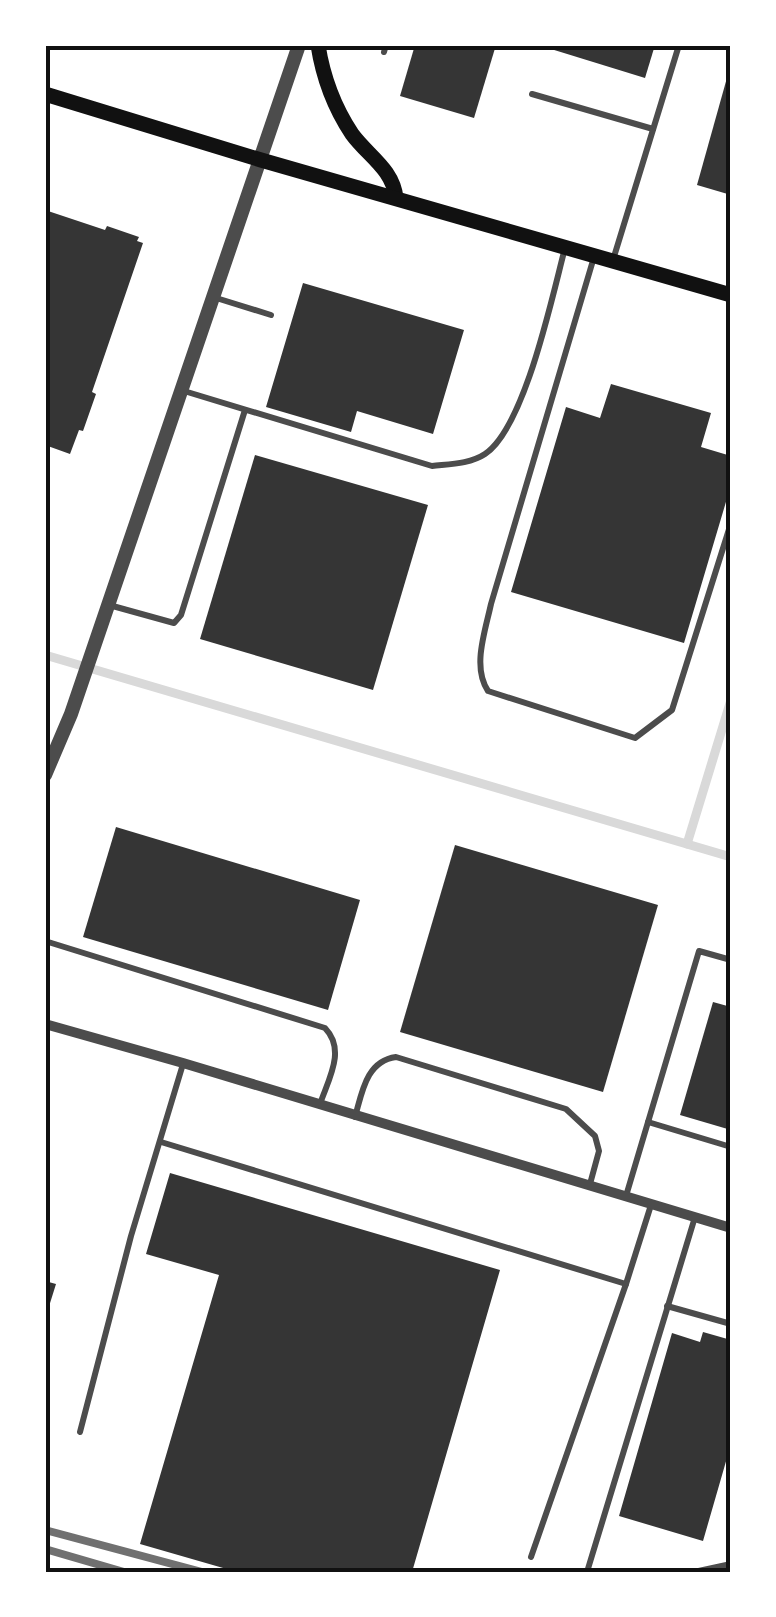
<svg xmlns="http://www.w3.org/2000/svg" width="776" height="1617" font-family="Arial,sans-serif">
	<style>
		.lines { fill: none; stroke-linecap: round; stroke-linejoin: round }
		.stream { stroke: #d9d9d9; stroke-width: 9 }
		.building { fill: #353535 }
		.service { stroke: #4c4c4c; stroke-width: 6 }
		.minor { stroke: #4c4c4c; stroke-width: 10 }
		.tertiary { stroke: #4c4c4c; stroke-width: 14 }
		.secondary { stroke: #111; stroke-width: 15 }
		.rail { stroke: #707070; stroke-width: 8 }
		.neatline { fill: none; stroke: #111; stroke-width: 4 }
	</style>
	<rect width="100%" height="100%" fill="#fff"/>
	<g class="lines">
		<g class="stream">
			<path d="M45 655 731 857"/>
			<path d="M687 844 731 700"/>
		</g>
	</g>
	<g class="building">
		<path d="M415 45H496L474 118 400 96Z"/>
		<path d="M538 45H655L645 78Z"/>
		<path d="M730 67H731V195L697 185Z"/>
		<path d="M45 210 105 230 107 226 139 237 137 241 143 243 92 392 96 394 83 431 79 430 70 454 45 445Z"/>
		<path d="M303 283 464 330 433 434 357 411 351 432 266 407Z"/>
		<path d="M611 384 711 413 701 447 731 456V485L684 643 511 592 566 407 600 418Z"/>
		<path d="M255 455 428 505 373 690 200 639Z"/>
		<path d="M116 827 360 900 328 1010 83 937Z"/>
		<path d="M455 845 658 905 603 1092 400 1032Z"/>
		<path d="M713 1002 731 1007V1130L680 1115Z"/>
		<path d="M170 1173 500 1270 412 1572H237L140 1544 219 1275 146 1254Z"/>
		<path d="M45 1281 56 1284 46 1316H45Z"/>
		<path d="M703 1332 731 1340V1444L703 1541 619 1516 672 1333 700 1342Z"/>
	</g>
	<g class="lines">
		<g class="service">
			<path d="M384 52 386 45"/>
			<path d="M532 94 653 129"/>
			<path d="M594 257 491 604C485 632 472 667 488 691L635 738 672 710 731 523"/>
			<path d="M613 260 679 45"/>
			<path d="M213 297 271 315"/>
			<path d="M184 391 432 466C449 464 470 464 485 454 525 427 552 297 565 248"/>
			<path d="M109 605 174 623 181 615 245 410"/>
			<path d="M45 941 325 1028C346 1050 329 1078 320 1104"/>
			<path d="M355 1117C362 1093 366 1061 396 1057L566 1109 595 1136 599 1151 590 1184"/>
			<path d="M648 1122 731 1147"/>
			<path d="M161 1142 626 1284 651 1205"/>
			<path d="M626 1196 699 951 731 960"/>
			<path d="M667 1306 731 1324"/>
			<path d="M80 1432 131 1236 183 1064"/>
			<path d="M531 1557 626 1284"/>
			<path d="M587 1572 695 1217"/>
			<path d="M694 1572 731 1564"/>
		</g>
		<path class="minor" d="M45 1024 183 1063 731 1228"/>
		<path class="tertiary" d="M45 775 71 714 299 45"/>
		<g class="secondary">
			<path d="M318 45C323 77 334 107 352 134 368 156 393 169 396 198"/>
			<path d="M45 94 261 160 731 295"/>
		</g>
		<g class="rail">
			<path d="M45 1530 202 1572"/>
			<path d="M45 1549 124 1572"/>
		</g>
	</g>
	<rect width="776" height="1617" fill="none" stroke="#ffffff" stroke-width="95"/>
	<rect x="48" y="48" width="680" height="1522" class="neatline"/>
</svg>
